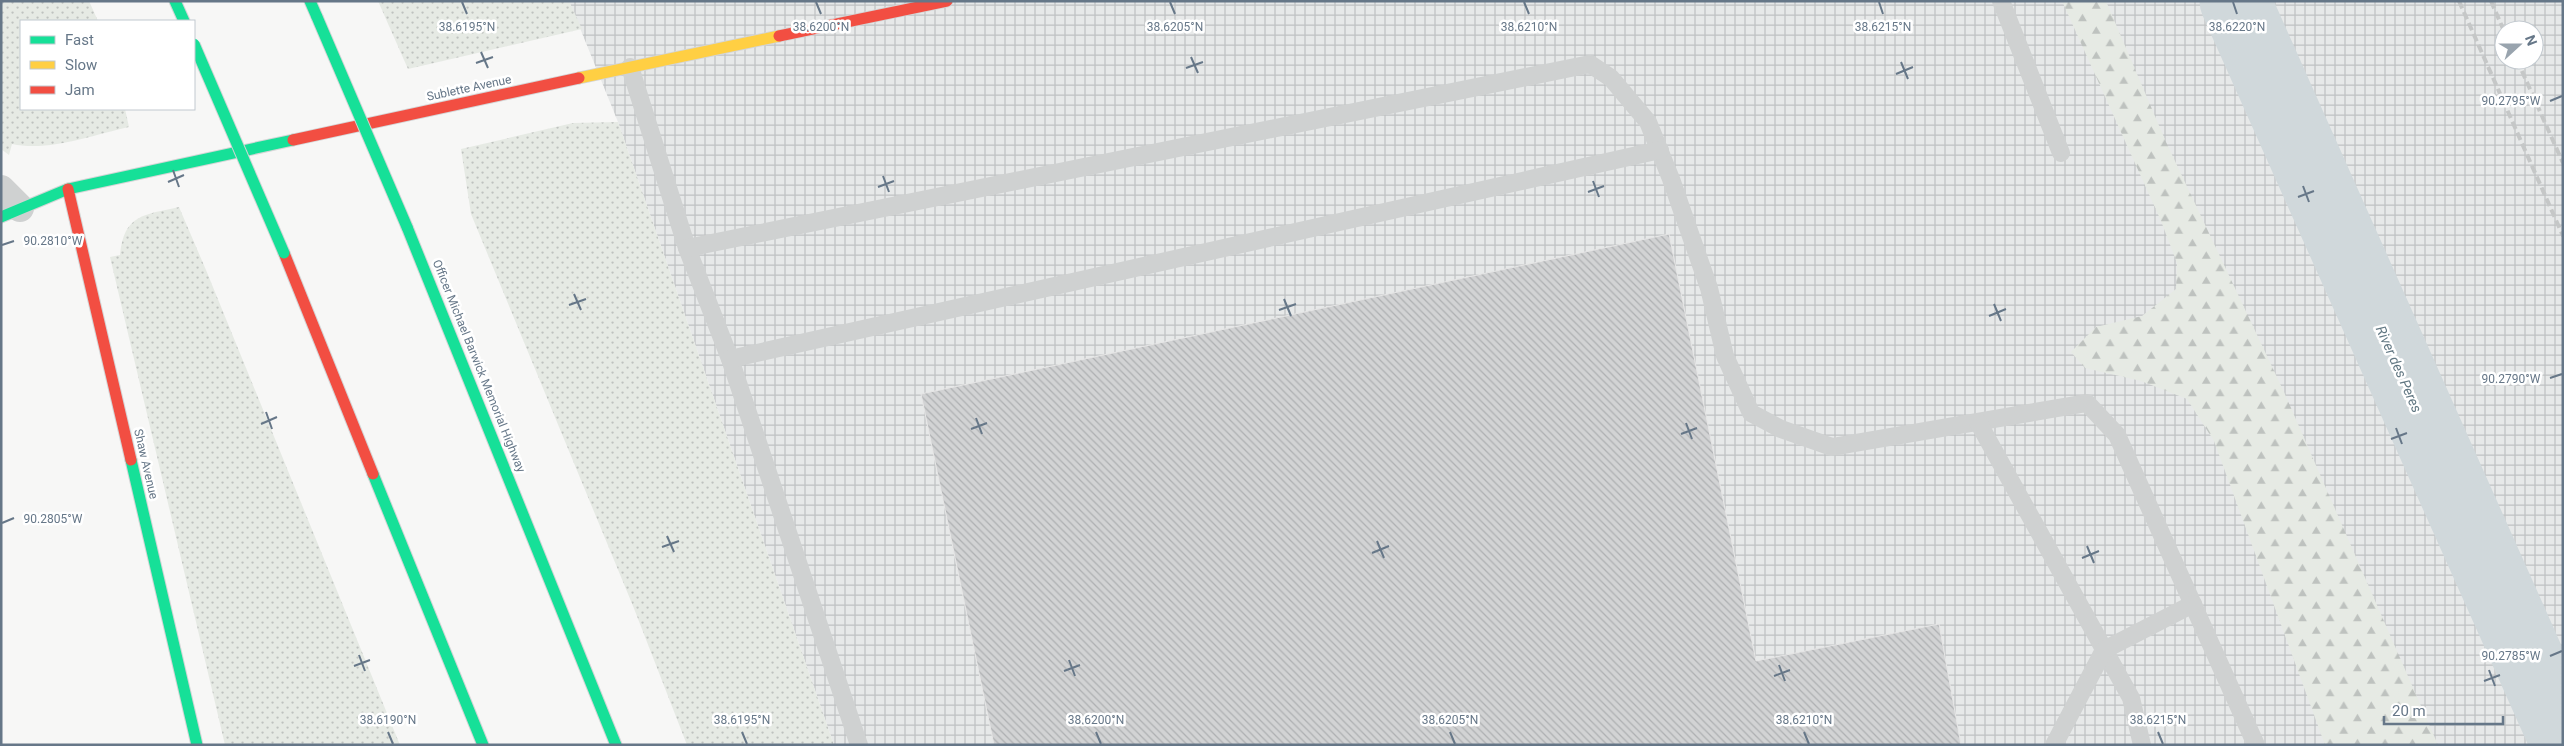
<svg xmlns="http://www.w3.org/2000/svg" width="2564" height="746" font-family="Roboto,sans-serif">
	<style>
		.industrial { fill: url(#industrial-grid); fill-rule: evenodd }
		.grass { fill: url(#grass-dots) }
		.forest { fill: url(#forest-firs) }
		.lines { fill: none; stroke-linecap: round; stroke-linejoin: round }
		.river { stroke: #d0d8db; stroke-width: 71 }
		.building { fill: url(#building-back-hatch); stroke: #e6e6e6 }
		.fast-casing { stroke: #d4d5d6; stroke-width: 13 }
		.slow-casing { stroke: #d4d5d6; stroke-width: 13 }
		.jam-casing { stroke: #d4d5d6; stroke-width: 13 }
		.lane { stroke: #cfd1d1; stroke-width: 18 }
		.street { stroke: #cfd1d1; stroke-width: 28 }
		.fast { stroke: #16e098; stroke-width: 11 }
		.slow { stroke: #ffcf43; stroke-width: 11 }
		.jam { stroke: #f24e42; stroke-width: 11 }
		.rail { stroke: #c5c7c7; stroke-width: 4; stroke-dasharray: 8 4; stroke-linecap: butt }
		.fast-bridge-casing { stroke: #d3d5d5; stroke-width: 13; stroke-linecap: butt }
		.fast-bridge { stroke: #16e098; stroke-width: 11 }
		.ticks { fill: none; stroke: #678; stroke-width: 2 }
		.labels { text-anchor: middle; stroke-width: 5; stroke-linejoin: round; paint-order: stroke }
		.street-label { font-size: 12px; fill: #678; stroke: #fff }
		.water-label { font-size: 14px; font-style: italic; fill: #627883; stroke: #fff }
		.ticks-label { font-size: 12px; text-anchor: middle; fill: #678; stroke: #fff; stroke-width: 5; stroke-linejoin: round; paint-order: stroke }
	</style>
	<defs>
		<pattern id="industrial-grid" width="8" height="8" patternUnits="userSpaceOnUse" patternTransform="scale(1.25)"><rect width="8" height="8" fill="#e7e9e9"/><path d="M0 4h8M4 0v8" fill="none" stroke="#bfc2c3"/></pattern>
		<pattern id="grass-dots" width="8" height="8" patternUnits="userSpaceOnUse" patternTransform="scale(1.25)"><rect width="8" height="8" fill="#e6eae4"/><path d="M2 2h.1M6 6h.1" fill="none" stroke="#bec2bf" stroke-width="1.8" stroke-linecap="round"/></pattern>
		<pattern id="forest-firs" width="22" height="20" patternUnits="userSpaceOnUse" patternTransform="scale(1.25)"><rect width="22" height="20" fill="#e6eae4"/><path d="M5 1l3.5 6h-7zM16 11l3.5 6h-7z" fill="#bec2bf"/></pattern>
		<pattern id="building-back-hatch" width="6" height="6" patternUnits="userSpaceOnUse" patternTransform="scale(1.25)"><rect width="6" height="6" fill="#d2d3d4"/><path d="M-1 5l2 2M0 0l6 6M5-1l2 2" fill="none" stroke="#aeb0b2"/></pattern>
	</defs>
	<rect width="100%" height="100%" fill="#f7f7f6"/>
	<path class="industrial" d="M569 1H2563V745H834L618 122ZM2504 30H2534V60H2504Z"/>
	<g class="grass">
		<path d="M1 1H89L98 21H21V109H125L129 127C92 135 49 152 12 144L9 155 1 149Z"/>
		<path d="M378 1H569L582 29 408 69Z"/>
		<path d="M618 122 834 745H687L633 606 471 214 461 149 573 123Z"/>
		<path d="M179 207 206 270 400 745H225L110 257 120 255C124 214 144 215 179 207Z"/>
	</g>
	<path class="forest" d="M2062 1H2106L2166 142 2284 392 2438 745H2325L2214 441 2187 399 2141 381 2085 368 2071 352 2096 327 2142 316 2176 289 2177 263 2161 221Z"/>
	<g class="lines">
		<path class="river" d="M2235 1 2563 736"/>
	</g>
	<path class="building" d="M1669 234 1756 661 1939 624 1961 745H994L921 394Z"/>
	<g class="lines">
		<g class="fast-casing">
			<g id="fast">
				<path d="M175 1 184 21"/>
				<path d="M310 1 317 17"/>
				<path d="M1 217 68 189 293 140"/>
				<path d="M407 227 616 745"/>
				<path d="M131 460 197 745"/>
				<path d="M373 474 483 745"/>
			</g>
		</g>
		<g class="slow-casing">
			<path id="slow" d="M579 78 779 36"/>
		</g>
		<g class="jam-casing">
			<g id="jam">
				<path d="M779 36 947 1"/>
				<path d="M293 140 579 78"/>
				<path d="M68 189 131 460"/>
				<path d="M284 253 373 474"/>
			</g>
		</g>
		<g class="lane">
			<path d="M2001 1 2061 153"/>
			<path d="M630 67 687 248 730 359 859 745"/>
			<path d="M687 248 1590 64 1611 78 1648 122 1671 179 1709 288 1725 356 1751 413 1781 429 1832 447 2087 403 2117 435 2256 745"/>
			<path d="M730 359 1660 150"/>
			<path d="M1978 422 2131 698 2142 745"/>
			<path d="M2054 745 2104 650 2193 604"/>
		</g>
		<path class="street" d="M1 189 20 208"/>
		<use href="#fast" class="fast"/>
		<use href="#slow" class="slow"/>
		<use href="#jam" class="jam"/>
		<g class="rail">
			<path d="M2459 1 2563 236"/>
			<path d="M2491 1 2504 31"/>
			<path d="M2517 60 2563 163"/>
		</g>
		<g class="fast-bridge-casing">
			<g id="fast-bridge">
				<path d="M317 17 407 227"/>
				<path d="M194 44 284 253"/>
			</g>
		</g>
		<use href="#fast-bridge" class="fast-bridge"/>
	</g>
	<path class="ticks" d="M462 2 467 14M816 2 821 14M1170 2 1175 14M1524 2 1529 14M1879 2 1883 14M2233 2 2237 14M481 52 488 68M1191 57 1198 73M1901 62 1908 79M476 63 493 57M1186 68 1203 62M1896 74 1913 67M2550 101 2562 96M173 170 179 187M883 176 889 192M1593 181 1599 197M168 182 184 175M2303 186 2309 202M878 187 894 181M1588 192 1604 186M2298 197 2314 191M2 245 14 241M574 294 581 310M1284 299 1291 316M1994 304 2001 321M569 305 586 299M1279 310 1296 304M1989 316 2006 309M2550 378 2562 374M266 412 272 429M976 418 982 434M1686 423 1692 439M261 424 277 417M2396 428 2402 444M971 429 987 423M1681 434 1697 428M2391 439 2407 433M2 523 14 518M667 536 674 552M1377 541 1384 558M2087 546 2094 563M662 547 679 541M1372 553 1389 546M2082 558 2099 551M359 655 365 671M2550 656 2562 651M1069 660 1075 676M1779 665 1785 681M354 666 370 660M2489 670 2495 686M1064 671 1080 665M1774 676 1790 670M2484 681 2500 675M388 732 393 744M742 732 747 744M1096 732 1101 744M1450 732 1455 744M1804 732 1809 744M2158 732 2163 744"/>
	<g class="labels">
		<g class="street-label">
			<text transform="translate(469 88) rotate(-12)" y="4">Sublette Avenue</text>
			<text transform="translate(479 366) rotate(68)" y="4">Officer Michael Barwick Memorial Highway</text>
			<text transform="translate(146 464) rotate(77)" y="4">Shaw Avenue</text>
		</g>
		<g class="water-label">
			<text transform="translate(2399 369) rotate(66)" y="5">River des Peres</text>
		</g>
	</g>
	<g class="ticks-label">
		<text x="467" y="31">38.6195°N</text>
		<text x="821" y="31">38.6200°N</text>
		<text x="1175" y="31">38.6205°N</text>
		<text x="1529" y="31">38.6210°N</text>
		<text x="1883" y="31">38.6215°N</text>
		<text x="2237" y="31">38.6220°N</text>
		<text x="2511" y="105">90.2795°W</text>
		<text x="53" y="245">90.2810°W</text>
		<text x="2511" y="383">90.2790°W</text>
		<text x="53" y="523">90.2805°W</text>
		<text x="2511" y="660">90.2785°W</text>
		<text x="388" y="724">38.6190°N</text>
		<text x="742" y="724">38.6195°N</text>
		<text x="1096" y="724">38.6200°N</text>
		<text x="1450" y="724">38.6205°N</text>
		<text x="1804" y="724">38.6210°N</text>
		<text x="2158" y="724">38.6215°N</text>
	</g>
	<rect width="2564" height="746" fill="none" stroke="#667788" stroke-width="5"/>
	<rect x="20" y="20" width="175" height="90" fill="#ffffff" stroke="#c2c9cf"/>
	<rect x="30" y="36" width="25" height="8" fill="#16e098" stroke="#c2c9cf"/>
	<text x="65" y="45" font-size="15" fill="#667788">Fast</text>
	<rect x="30" y="61" width="25" height="8" fill="#ffcf43" stroke="#c2c9cf"/>
	<text x="65" y="70" font-size="15" fill="#667788">Slow</text>
	<rect x="30" y="86" width="25" height="8" fill="#f24e42" stroke="#c2c9cf"/>
	<text x="65" y="95" font-size="15" fill="#667788">Jam</text>
	<g transform="translate(2519 45) rotate(69)"><circle r="24" fill="#ffffff" stroke="#c2c9cf"/>
	<path d="M0-4L9 19L0 12L-9 19Z" fill="#99a4ae"/>
	<text y="-8" font-size="14" font-weight="bold" text-anchor="middle" fill="#667788">N</text>
	</g>
	<path d="M2384 716v8h119v-8" fill="none" stroke="#667788" stroke-width="2.5"/>
	<text x="2392" y="716" font-size="15" fill="#667788" stroke="#ffffff" stroke-width="4" paint-order="stroke">20 m</text>
</svg>
